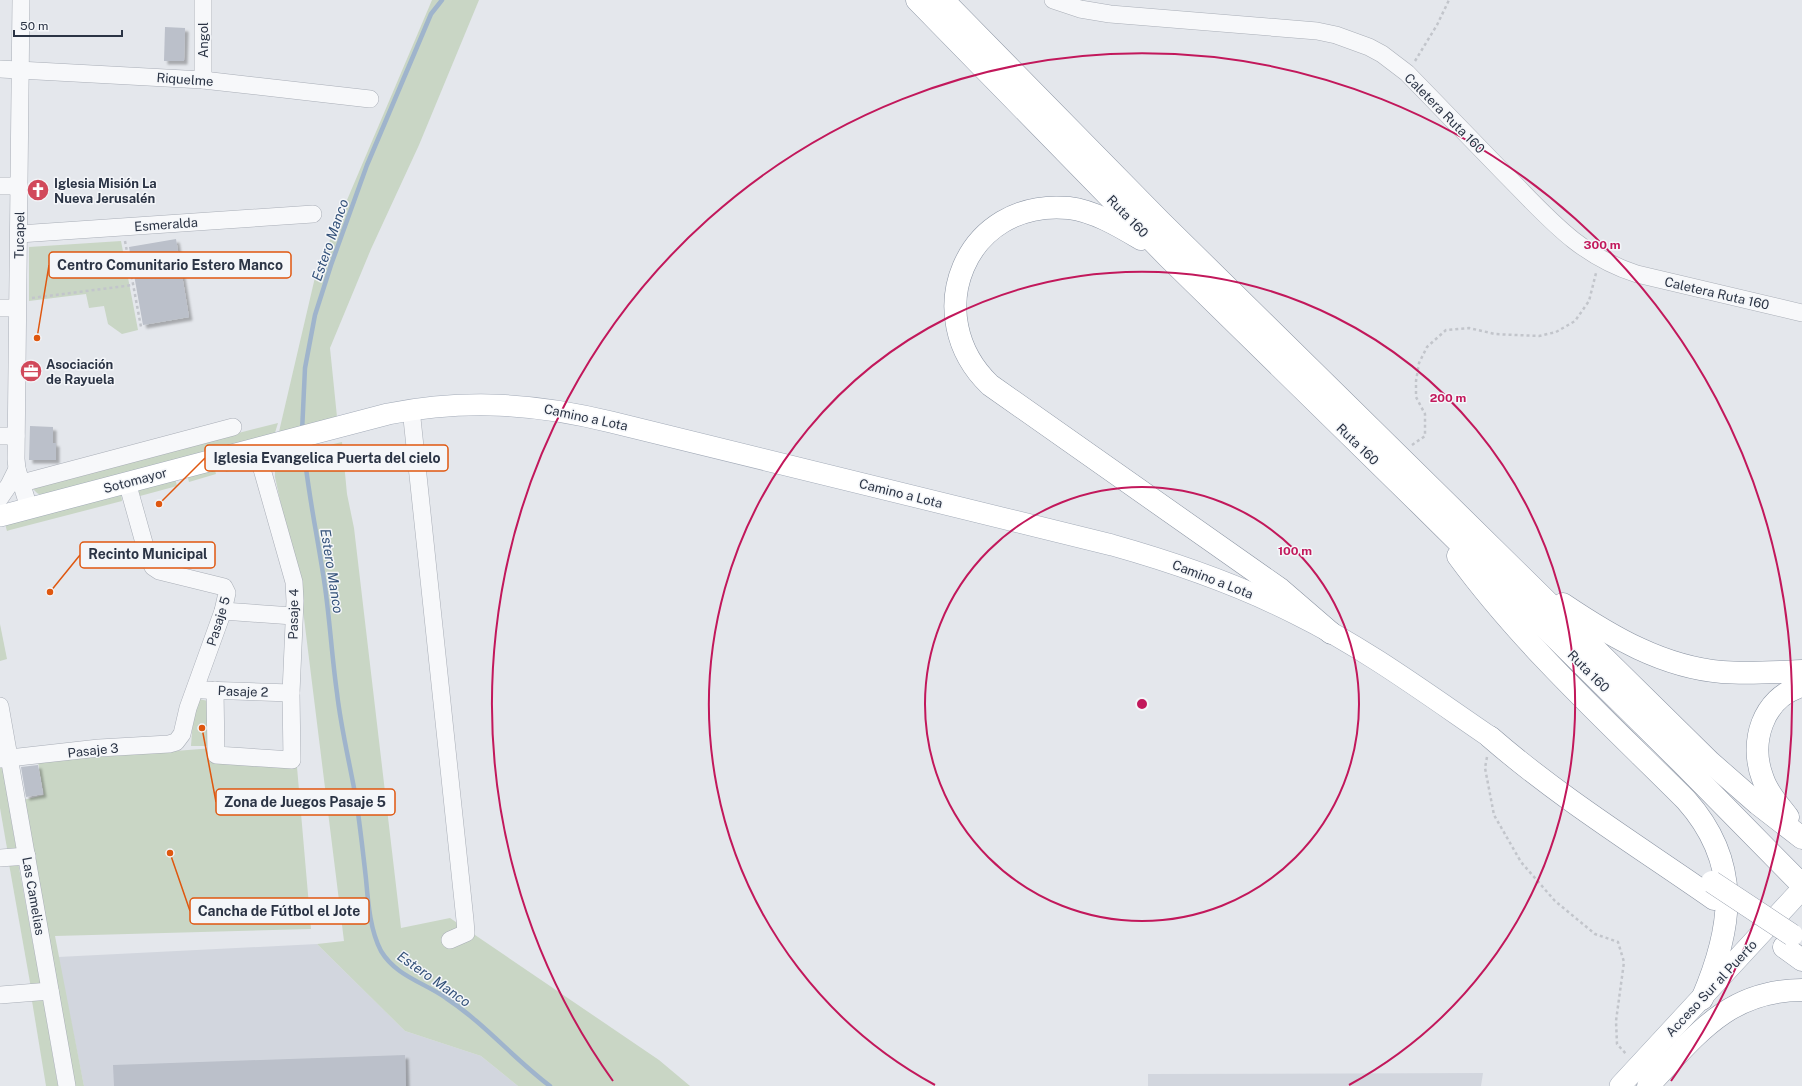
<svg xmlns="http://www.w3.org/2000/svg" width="1802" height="1086" font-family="'Public Sans',sans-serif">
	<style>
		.built { fill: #d2d6de }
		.green { fill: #c9d6c5 }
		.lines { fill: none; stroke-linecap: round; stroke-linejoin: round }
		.stream { stroke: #9fb4cc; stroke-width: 4.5 }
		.building { fill: #bbc0ca; filter: url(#shadow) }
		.minor-casing { stroke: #a9aeb7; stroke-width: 18 }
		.major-casing { stroke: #a3abb8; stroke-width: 22 }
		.highway-casing { stroke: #8b94a3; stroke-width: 23 }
		.path { stroke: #c2c5cb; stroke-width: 2.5; stroke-dasharray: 3 3; stroke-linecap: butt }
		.minor { stroke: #f7f8fa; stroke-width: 17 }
		.major { stroke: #fff; stroke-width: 21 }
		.highway { stroke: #fff; stroke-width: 22 }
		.highway-bridge-casing { stroke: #8b94a3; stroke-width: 23; stroke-linecap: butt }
		.highway-bridge { stroke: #fff; stroke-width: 22 }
		.ring { fill: none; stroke: #c2185b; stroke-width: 2 }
		.labels { text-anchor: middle; stroke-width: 3; stroke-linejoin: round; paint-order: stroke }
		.street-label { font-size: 13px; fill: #2b3445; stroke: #f4f6f9 }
		.poi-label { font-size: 13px; font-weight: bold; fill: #2b3445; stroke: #f4f6f9; text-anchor: start }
		.water-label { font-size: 14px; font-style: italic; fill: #34527a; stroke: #f4f6f9 }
		.centre { fill: #c2185b; stroke: #f4f6f9; stroke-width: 2 }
		.ring-label { font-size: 12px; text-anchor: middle; font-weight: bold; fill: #c2185b; stroke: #f4f6f9; stroke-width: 3; stroke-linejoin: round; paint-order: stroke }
		.leader { fill: none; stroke: #df570f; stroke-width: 1.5 }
		.callout-dot { fill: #df570f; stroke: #f4f6f9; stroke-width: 1.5 }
		.callout { fill: #f4f6f9; stroke: #df570f; stroke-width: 1.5 }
		.callout-label { font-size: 14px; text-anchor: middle; font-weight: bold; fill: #2b3445 }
	</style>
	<defs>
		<filter id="shadow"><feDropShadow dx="3.5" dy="3.5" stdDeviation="1" flood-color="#0004"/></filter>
	</defs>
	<rect width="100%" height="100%" fill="#e4e7ec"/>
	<g class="built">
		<path d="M317 944 405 1031 481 1056 518 1086H84L58 957Z"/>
		<path d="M1483 1073 1481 1086H1148V1074Z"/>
	</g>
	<g class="green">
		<path d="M432 0H479L419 145 371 249 330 348 337 417 278 436 316 273Z"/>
		<path d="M121 241 138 330 122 334 108 324 104 306 89 308 86 294 29 301V247Z"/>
		<path d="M278 423 274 436 42 496 37 493 33 489 35 485Z"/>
		<path d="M342 442 347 494 354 528 401 928 450 918 659 1060 690 1086H518L481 1056 405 1031 317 944 344 941 302 602 275 477V458Z"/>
		<path d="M251 456 253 464 226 472 224 464Z"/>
		<path d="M214 467 216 474 189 482 187 474Z"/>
		<path d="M175 478 177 486 140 496 138 489Z"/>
		<path d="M121 493 122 501 10 530 7 531 5 524Z"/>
		<path d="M0 624 7 659 0 661Z"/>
		<path d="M199 699 208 701 209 746H191L194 704Z"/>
		<path d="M213 748V758L297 767 311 929 55 936 84 1086H73L23 800 44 795 38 762Z"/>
		<path d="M0 766H2L17 853 8 854 0 808Z"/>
		<path d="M18 862 41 987 31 988 9 864Z"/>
		<path d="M43 999 58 1086H46L32 1001Z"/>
	</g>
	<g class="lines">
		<g class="stream">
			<path d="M302 432 305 368 315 315 331 265 367 165 431 14 442 0"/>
			<path d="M303 441C307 490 318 538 325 587 330 622 332 658 337 693 341 729 350 764 356 799 360 825 363 852 366 879 368 902 370 930 381 951 396 976 423 982 446 998 484 1023 514 1059 550 1086"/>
		</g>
	</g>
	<g class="building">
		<path d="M165 27 185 28 184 61H164Z"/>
		<path d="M176 239 189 317 143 325 129 247Z"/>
		<path d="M30 426 53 427V443H56V460H29Z"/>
		<path d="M38 765 43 794 26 797 21 767Z"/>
		<path d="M405 1055 406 1086H114L113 1065Z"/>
	</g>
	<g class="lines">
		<g class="minor-casing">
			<g id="minor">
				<path d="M21 0 16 459 17 469 29 508"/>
				<path d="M1053 0 1080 9 1110 14 1317 31 1336 35 1369 47 1382 54 1407 73C1439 106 1471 139 1503 172 1546 215 1577 255 1637 274L1802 313"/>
				<path d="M0 69 203 80 370 99"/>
				<path d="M203 80V0"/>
				<path d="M0 186H19"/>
				<path d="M19 234 313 214"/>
				<path d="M0 308H17"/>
				<path d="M411 409 465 920 466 933 450 940"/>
				<path d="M0 436H16"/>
				<path d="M22 483 233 427"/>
				<path d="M0 498 9 485 17 469"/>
				<path d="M223 611 293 616"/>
				<path d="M203 690 291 693"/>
				<path d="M215 690 216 755 292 760 291 693 295 601 294 582 256 448"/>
				<path d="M0 706 67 1086"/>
				<path d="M0 759 99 748 169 744 176 742 182 734 188 708 223 611 227 593 224 587 159 571 153 567 148 557 127 482"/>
				<path d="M0 858 27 856"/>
				<path d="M0 995 50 991"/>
			</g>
		</g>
		<g class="major-casing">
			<g id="major">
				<path d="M0 516 388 414C465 399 535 403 611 422L1112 545C1176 563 1237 584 1296 614 1365 648 1427 694 1490 737"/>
				<path d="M1620 1086 1802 889"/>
			</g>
		</g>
		<g class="highway-casing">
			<g id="highway">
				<path d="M917 0 1169 258 1420 504 1682 763 1802 885"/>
				<path d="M943 0 1160 221 1710 762 1758 804 1802 838"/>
				<path d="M1141 239C1119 226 1094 211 1069 208 965 198 918 316 990 385L1280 589 1331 633"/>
				<path d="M1458 556C1523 645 1608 722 1686 800 1742 863 1733 927 1702 999"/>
				<path d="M1563 604C1612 637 1663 667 1722 672 1749 674 1776 672 1802 671"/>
				<path d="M1490 737C1559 797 1638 846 1714 899"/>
				<path d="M1788 817C1779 805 1768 794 1763 779 1749 743 1762 698 1802 686"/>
				<path d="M1784 947 1802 960"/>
				<path d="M1648 1086C1695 1037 1727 990 1802 990"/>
			</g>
		</g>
		<g class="path">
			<path d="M1415 61 1437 25 1449 0"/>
			<path d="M125 241 141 327"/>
			<path d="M32 298 133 285"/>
			<path d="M1412 445 1425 436V414L1416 397V381L1419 363 1427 347 1446 330 1469 328 1495 334 1515 335 1539 336 1556 332 1575 321 1589 301 1596 273"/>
			<path d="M1487 757 1485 768 1494 815 1521 862 1555 901 1595 934 1618 942 1624 962 1616 1021 1617 1044 1627 1055"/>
		</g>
		<use href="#minor" class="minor"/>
		<use href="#major" class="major"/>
		<use href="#highway" class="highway"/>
		<g class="highway-bridge-casing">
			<path id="highway-bridge" d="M1712 882 1792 935"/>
		</g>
		<use href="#highway-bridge" class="highway-bridge"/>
	</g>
	<g class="ring">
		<circle cx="1142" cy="704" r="217"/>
		<path d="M935 1085A433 433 0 1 1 1349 1085"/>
		<path d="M613 1081A650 650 0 1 1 1671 1081"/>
	</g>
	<defs>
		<g id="church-disc" transform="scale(1.15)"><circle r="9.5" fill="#d1495b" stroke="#f4f6f9"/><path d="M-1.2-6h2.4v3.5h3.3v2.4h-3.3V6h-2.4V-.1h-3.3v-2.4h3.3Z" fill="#fff"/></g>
		<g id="office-disc" transform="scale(1.15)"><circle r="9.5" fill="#d1495b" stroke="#f4f6f9"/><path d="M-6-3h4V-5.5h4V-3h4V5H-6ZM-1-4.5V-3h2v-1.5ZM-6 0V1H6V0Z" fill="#fff"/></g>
	</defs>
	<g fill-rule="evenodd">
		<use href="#church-disc" x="38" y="190"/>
		<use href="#office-disc" x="31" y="371"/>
	</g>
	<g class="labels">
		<g class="street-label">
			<text transform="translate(203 40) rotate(-90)" y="5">Angol</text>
			<text transform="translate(185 79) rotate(4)" y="5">Riquelme</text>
			<text transform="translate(1445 113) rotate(45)" y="5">Caletera Ruta 160</text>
			<text transform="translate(1128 216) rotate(46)" y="5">Ruta 160</text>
			<text transform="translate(166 224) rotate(-4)" y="5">Esmeralda</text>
			<text transform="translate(19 235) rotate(-89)" y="5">Tucapel</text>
			<text transform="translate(1717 293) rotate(13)" y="5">Caletera Ruta 160</text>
			<text transform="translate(586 417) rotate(12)" y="5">Camino a Lota</text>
			<text transform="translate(1358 444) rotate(44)" y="5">Ruta 160</text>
			<text transform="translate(135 480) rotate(-15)" y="5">Sotomayor</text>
			<text transform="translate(901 493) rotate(14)" y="5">Camino a Lota</text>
			<text transform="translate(1213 579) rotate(21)" y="5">Camino a Lota</text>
			<text transform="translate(293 614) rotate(-89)" y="5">Pasaje 4</text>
			<text transform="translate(218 621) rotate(-73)" y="5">Pasaje 5</text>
			<text transform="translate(1589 671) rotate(45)" y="5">Ruta 160</text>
			<text transform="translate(243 691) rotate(2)" y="5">Pasaje 2</text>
			<text transform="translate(93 750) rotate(-6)" y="5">Pasaje 3</text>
			<text transform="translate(34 896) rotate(80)" y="5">Las Camelias</text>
			<text transform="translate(1711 988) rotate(-47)" y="5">Acceso Sur al Puerto</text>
		</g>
		<g class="poi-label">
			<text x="54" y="188">Iglesia Misión La<tspan x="54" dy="15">Nueva Jerusalén</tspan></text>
			<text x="46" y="369">Asociación<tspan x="46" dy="15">de Rayuela</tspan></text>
		</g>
		<g class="water-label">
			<text transform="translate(330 240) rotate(-71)" y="5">Estero Manco</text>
			<text transform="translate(332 571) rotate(81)" y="5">Estero Manco</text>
			<text transform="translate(434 979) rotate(35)" y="5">Estero Manco</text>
		</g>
	</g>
	<circle cx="1142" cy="704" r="6" class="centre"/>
	<g class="ring-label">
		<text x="1602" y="249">300 m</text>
		<text x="1448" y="402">200 m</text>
		<text x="1295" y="555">100 m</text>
	</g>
	<path class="leader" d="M37 338L49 265M159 504L205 458M50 592L80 555M202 728L216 802M170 853L190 911"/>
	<g class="callout-dot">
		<circle cx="37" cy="338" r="4"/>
		<circle cx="159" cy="504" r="4"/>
		<circle cx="50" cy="592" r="4"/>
		<circle cx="202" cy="728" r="4"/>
		<circle cx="170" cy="853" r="4"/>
	</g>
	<g class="callout">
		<rect x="49" y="252" width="242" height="26" rx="4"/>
		<rect x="205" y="445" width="243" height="26" rx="4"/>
		<rect x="80" y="542" width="135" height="26" rx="4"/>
		<rect x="216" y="789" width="179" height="26" rx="4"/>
		<rect x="190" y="898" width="179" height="26" rx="4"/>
	</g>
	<g class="callout-label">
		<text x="170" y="270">Centro Comunitario Estero Manco</text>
		<text x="327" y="463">Iglesia Evangelica Puerta del cielo</text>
		<text x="148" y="559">Recinto Municipal</text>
		<text x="305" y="807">Zona de Juegos Pasaje 5</text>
		<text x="279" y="916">Cancha de Fútbol el Jote</text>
	</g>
	<path d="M14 30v6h108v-6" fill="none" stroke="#2b3445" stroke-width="2"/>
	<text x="20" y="30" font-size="12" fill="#2b3445" stroke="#f4f6f9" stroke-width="3" paint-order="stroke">50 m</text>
</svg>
